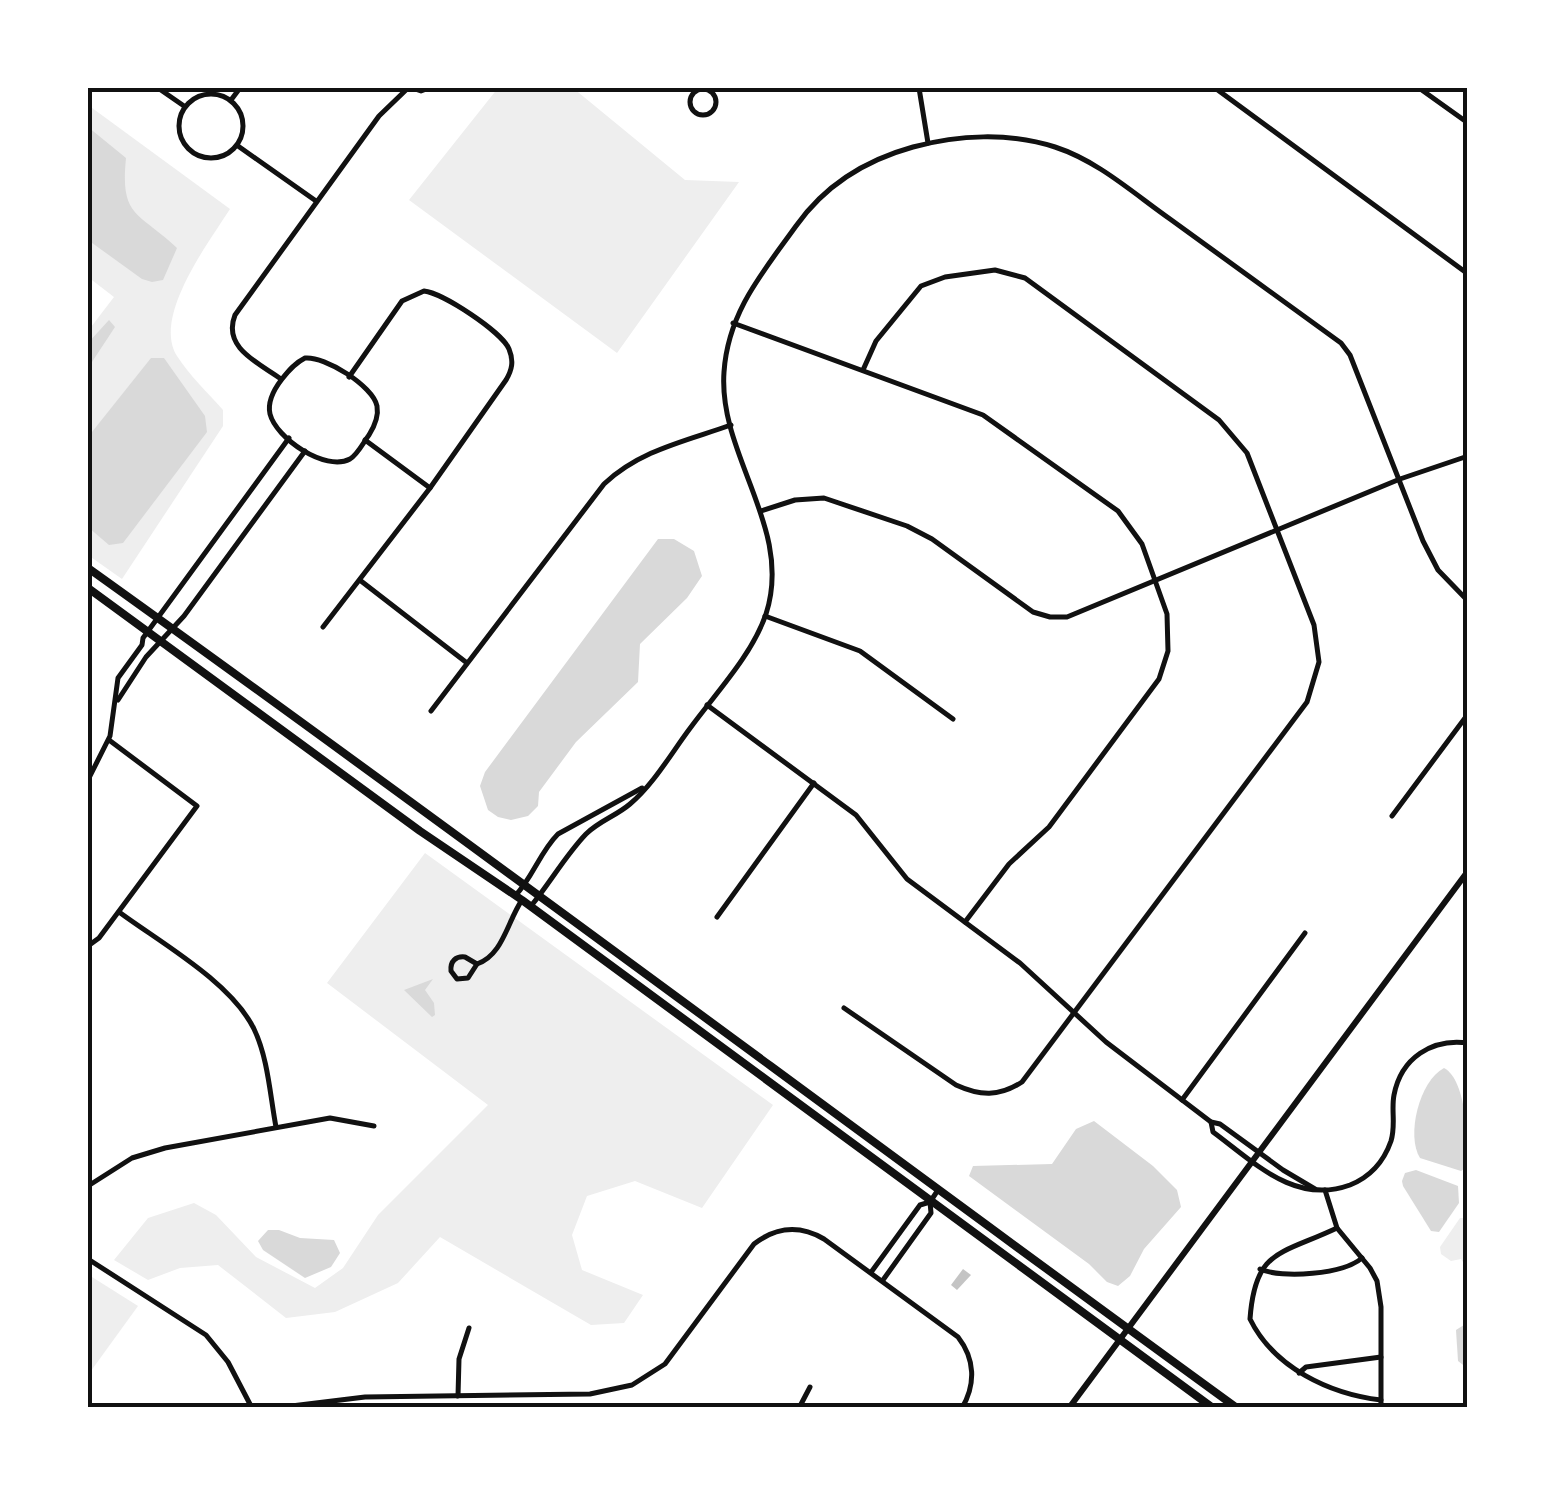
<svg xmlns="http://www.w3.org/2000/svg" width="1555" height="1495" font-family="'Fira Sans Condensed',sans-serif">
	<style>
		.green { fill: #eee }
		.water { fill: #d9d9d9 }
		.building { fill: #c4c4c4 }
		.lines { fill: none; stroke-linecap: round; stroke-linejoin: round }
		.minor { stroke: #111; stroke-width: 5 }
		.tertiary { stroke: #111; stroke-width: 6 }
		.primary { stroke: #111; stroke-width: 8 }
		.neatline { fill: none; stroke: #111; stroke-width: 4 }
	</style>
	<rect width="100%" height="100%" fill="#fff"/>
	<g class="green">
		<path d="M498 88H573L685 180 739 182 617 353 409 200Z"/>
		<path d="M88 105 230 209C209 242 152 317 177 356 189 375 208 393 223 410V426L122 579 88 555V331L114 297 88 277Z"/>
		<path d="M425 853 773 1105 702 1208 635 1181 587 1196 572 1235 582 1270 643 1295 624 1323 591 1325 440 1237 398 1283 335 1312 286 1318 218 1265 180 1268 148 1280 114 1260 148 1218 194 1203 216 1215 256 1257 315 1288 343 1268 378 1215 488 1105 327 983Z"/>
		<path d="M1460 1218H1467V1268L1461 1259 1451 1261 1441 1254 1440 1247Z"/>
		<path d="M92 1277 138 1306 88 1375V1284Z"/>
	</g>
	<g class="water">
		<path d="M88 127 126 158C120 218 138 211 177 248L163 280 152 282 142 279 88 240Z"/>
		<path d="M109 320 115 327 88 368V343Z"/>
		<path d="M151 358H164L205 416 207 432 123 543 109 545 88 527V437Z"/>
		<path d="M658 539H674L694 551 702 576 687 598 640 644 638 682 576 742 539 792 538 806 528 816 511 820 498 817 488 810 480 786 485 772Z"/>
		<path d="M433 979 425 990 434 1003 435 1015 432 1017 404 990Z"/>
		<path d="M1444 1068C1467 1080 1468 1143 1467 1167L1461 1171 1420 1158C1406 1136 1419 1081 1444 1068Z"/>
		<path d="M1094 1121 1153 1166 1177 1190 1181 1207 1144 1249 1130 1276 1118 1286 1107 1282 1089 1264 969 1176 973 1166 1052 1164 1076 1129Z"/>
		<path d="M1416 1170 1458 1186 1459 1203 1439 1232 1431 1231 1403 1186 1402 1181 1405 1173Z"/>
		<path d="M268 1230H279L300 1238 334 1240 340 1253 331 1267 305 1278 263 1250 258 1241Z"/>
		<path d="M1467 1323H1468L1467 1368 1458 1361 1456 1330Z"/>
	</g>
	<path class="building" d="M963 1269 971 1275 957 1290 951 1285Z"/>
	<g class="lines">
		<g class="minor">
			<path d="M158 88 184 106"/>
			<path d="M412 88 421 91 429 88"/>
			<path d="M919 88 928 143"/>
			<path d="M1215 88 1468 274"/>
			<path d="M1419 88 1468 123"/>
			<circle cx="703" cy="102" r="13"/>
			<circle cx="211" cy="126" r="32"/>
			<path d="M231 100 240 88"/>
			<path d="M238 146 316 201"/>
			<path d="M733 323 983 415 1118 511 1142 544 1167 614 1168 651 1159 679 1049 827 1009 864 965 922"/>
			<path d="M305 358C325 356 373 386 377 406 379 417 374 427 369 435 363 443 358 454 350 459 325 472 276 438 270 414 267 401 275 388 282 379 289 370 295 363 305 358Z"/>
			<path d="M281 379C259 363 222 348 235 315L379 116 408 88"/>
			<path d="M365 440 430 488"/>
			<path d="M761 511 795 500 824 498 907 526 932 539 1033 612 1050 617H1067L1400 479 1468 456"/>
			<path d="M361 581 467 663"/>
			<path d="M765 616 860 651 953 719"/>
			<path d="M323 627 430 488 506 380C512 370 514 361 509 349 502 332 443 293 424 291L402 301 349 377"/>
			<path d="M118 700 146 657 184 616 305 451"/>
			<path d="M707 705 856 815 907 879 1020 963 1106 1042 1211 1122 1220 1124 1283 1170 1315 1189"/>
			<path d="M431 711 604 484C640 450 686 441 731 425"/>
			<path d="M88 780 110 736 118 678 142 645 143 638 289 438"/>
			<path d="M1392 816 1468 714"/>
			<path d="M515 896C533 877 540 852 558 834L642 788"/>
			<path d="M531 906C550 883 565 856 586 834 599 821 616 816 630 804 654 784 672 752 691 727 716 693 752 655 766 614 794 528 718 456 724 372 728 312 763 272 796 226 825 185 866 160 913 147 958 135 1009 132 1055 147 1098 161 1133 193 1170 219 1227 260 1284 302 1341 343L1350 355 1423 541 1438 570 1468 601"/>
			<path d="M119 912C161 943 231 982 254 1029 268 1058 270 1095 276 1127"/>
			<path d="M717 917 814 783"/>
			<path d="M88 946 99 938 197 806 109 740"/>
			<path d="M465 957 477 964 468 978 457 979 451 971C450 961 456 956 465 957Z"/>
			<path d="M477 964C503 955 507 922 522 900"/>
			<path d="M844 1008 956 1085C980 1096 999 1097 1022 1082L1307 702 1319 662 1314 625 1247 453 1219 420 1025 278 995 270 945 277 921 286 876 341 863 370"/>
			<path d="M1182 1100 1305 933"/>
			<path d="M1211 1122 1213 1132C1255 1163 1295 1205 1350 1185 1370 1177 1384 1161 1391 1141 1396 1125 1391 1110 1394 1095 1401 1058 1432 1038 1468 1043"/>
			<path d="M88 1186 132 1158 165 1148 330 1118 374 1126"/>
			<path d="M1325 1190 1337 1228 1370 1268 1377 1281 1381 1307V1408"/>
			<path d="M1337 1228C1280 1255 1255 1249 1250 1319 1274 1368 1330 1394 1381 1400"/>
			<path d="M88 1259 206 1335 228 1362 252 1408"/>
			<path d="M1260 1269C1282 1279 1344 1274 1362 1258"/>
			<path d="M872 1271 920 1205 930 1202 938 1190"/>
			<path d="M883 1280 931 1213 930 1202"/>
			<path d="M1299 1373 1306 1367 1381 1357"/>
			<path d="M458 1396 459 1359 469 1328"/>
			<path d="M275 1408 365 1397 590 1394 632 1385 665 1364 754 1244C776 1227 800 1225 824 1239L958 1337C975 1359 976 1384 962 1408"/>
			<path d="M799 1408 810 1387"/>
		</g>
		<path class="tertiary" d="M1069 1408 1468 871"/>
		<g class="primary">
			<path d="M88 568C474 844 853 1129 1237 1408"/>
			<path d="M88 588 420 831 522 900 1213 1408"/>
		</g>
	</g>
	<rect width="1555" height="1495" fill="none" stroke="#ffffff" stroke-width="180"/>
	<rect x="90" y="90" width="1375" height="1315" class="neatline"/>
</svg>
